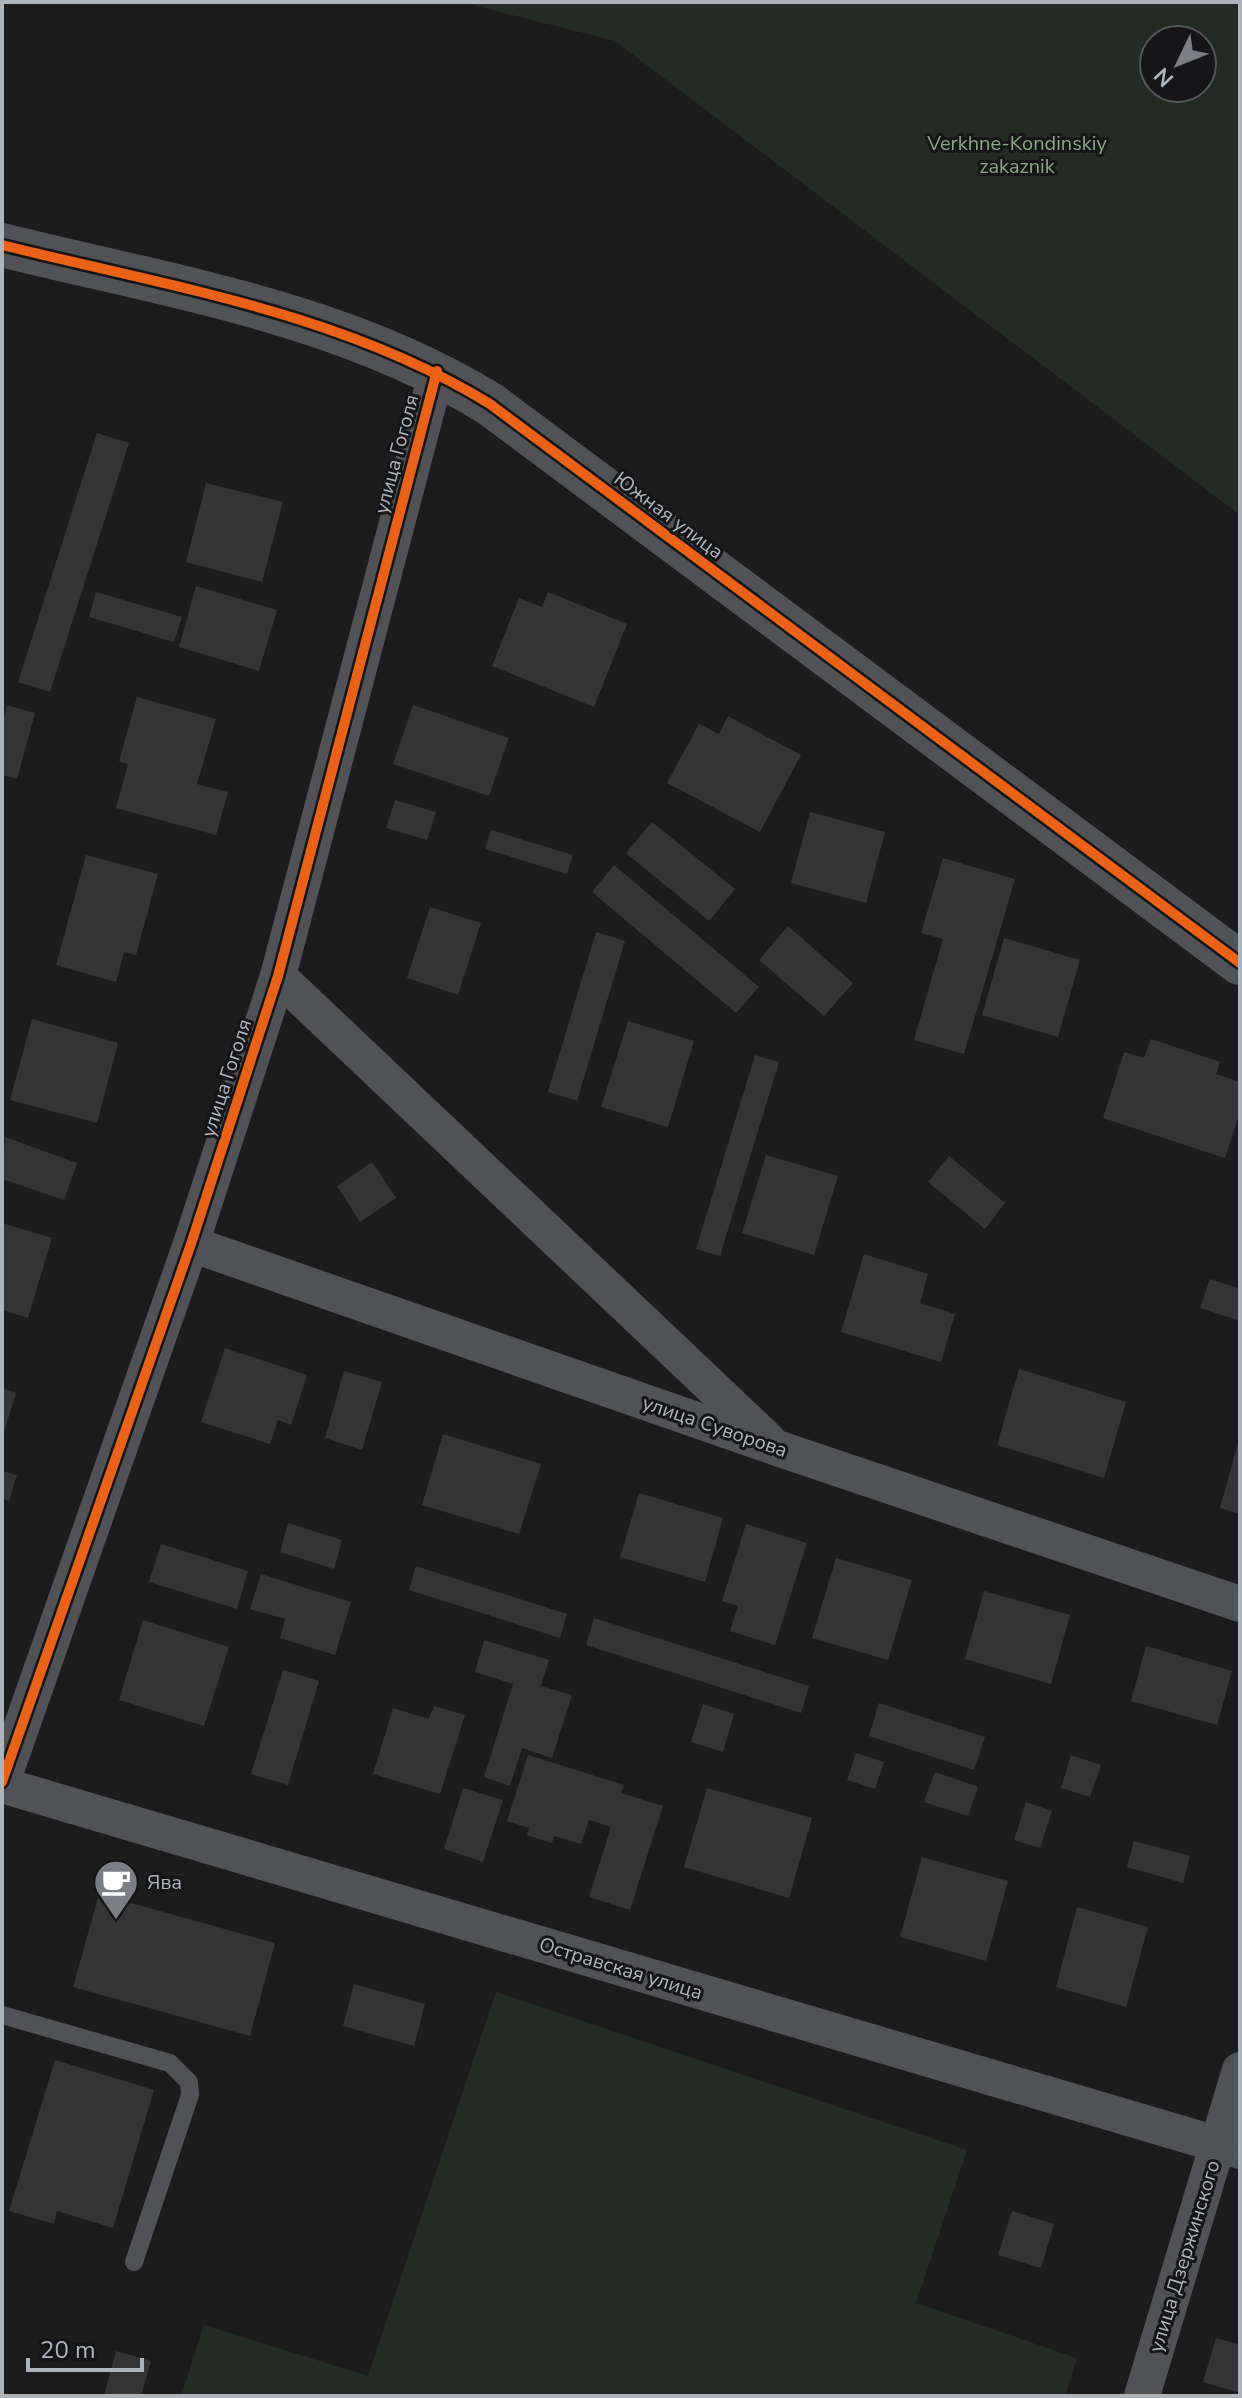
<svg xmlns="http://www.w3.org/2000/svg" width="1242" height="2398" font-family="'Nunito Sans',sans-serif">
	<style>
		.green { fill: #242b24; fill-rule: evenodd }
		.building { fill: #353536 }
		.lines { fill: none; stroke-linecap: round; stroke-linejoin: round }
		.service { stroke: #505255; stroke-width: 18 }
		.minor { stroke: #505255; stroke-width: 36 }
		.tertiary { stroke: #505255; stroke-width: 44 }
		.cycleway-casing { stroke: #161618; stroke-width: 15 }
		.cycleway { stroke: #ea6118; stroke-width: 10 }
		.labels { text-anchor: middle; stroke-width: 6; stroke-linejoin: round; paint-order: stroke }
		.park-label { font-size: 20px; fill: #8aa587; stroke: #161618 }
		.street-label { font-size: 20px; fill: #aeb4bb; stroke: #161618 }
		.poi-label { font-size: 20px; fill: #aeb4bb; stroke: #161618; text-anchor: start }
	</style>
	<rect width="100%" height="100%" fill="#1c1c1c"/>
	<g class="green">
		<path d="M461 2H1240V515L615 41ZM1154 40H1202V88H1154Z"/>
		<path d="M496 1992 967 2150 916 2303 1077 2358 1065 2396H181L204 2325 368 2376Z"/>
	</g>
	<g class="building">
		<path d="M97 433 129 443 50 692 18 682Z"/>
		<path d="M206 483 283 502 262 582 186 562Z"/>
		<path d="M196 586 277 610 259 671 179 647Z"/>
		<path d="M96 592 182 617 174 642 89 617Z"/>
		<path d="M548 592 627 624 594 707 492 666 519 598 542 607Z"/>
		<path d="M137 697 216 719 197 784 228 792 216 835 116 808 128 764 119 761Z"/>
		<path d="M7 705 35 713 17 779 2 775V725Z"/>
		<path d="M413 705 509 738 489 796 393 764Z"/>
		<path d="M728 716 801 755 760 832 667 783 699 724 719 734Z"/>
		<path d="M395 800 436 812 427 840 386 828Z"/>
		<path d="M810 812 885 832 866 903 791 883Z"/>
		<path d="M652 822 735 889 709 921 626 853Z"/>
		<path d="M491 830 573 855 567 874 485 849Z"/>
		<path d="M86 855 158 874 136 955 124 952 116 982 56 965Z"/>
		<path d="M943 858 1015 879 964 1054 914 1040 943 939 921 933Z"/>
		<path d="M614 865 759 987 736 1013 592 892Z"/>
		<path d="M430 907 481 923 458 995 407 978Z"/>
		<path d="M788 926 853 983 824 1016 759 960Z"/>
		<path d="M596 932 625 941 577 1101 548 1092Z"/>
		<path d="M1004 938 1080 960 1058 1037 982 1015Z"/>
		<path d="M32 1019 118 1043 97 1123 10 1100Z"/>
		<path d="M628 1021 694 1041 668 1127 601 1107Z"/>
		<path d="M1151 1039 1220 1062 1216 1074 1240 1082V1112L1225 1158 1103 1118 1124 1052 1144 1058Z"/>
		<path d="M755 1055 779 1062 720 1256 696 1249Z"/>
		<path d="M5 1137 77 1163 64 1200 2 1179Z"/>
		<path d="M766 1155 838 1176 814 1255 742 1233Z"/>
		<path d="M949 1156 1005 1203 985 1229 928 1182Z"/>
		<path d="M372 1162 396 1198 360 1222 337 1186Z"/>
		<path d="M2 1223 52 1238 28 1318 2 1310Z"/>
		<path d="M864 1254 928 1274 920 1303 955 1314 941 1362 841 1332Z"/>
		<path d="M1210 1279 1240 1289V1321L1200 1308Z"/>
		<path d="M225 1348 307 1375 291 1425 278 1420 270 1444 201 1422Z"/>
		<path d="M1019 1369 1126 1402 1104 1478 997 1445Z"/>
		<path d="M344 1371 382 1382 362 1450 325 1438Z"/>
		<path d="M2 1388 16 1393 3 1435 2 1434Z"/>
		<path d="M443 1434 541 1464 519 1534 422 1505Z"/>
		<path d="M1238 1443H1240V1514L1220 1508Z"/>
		<path d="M2 1471 17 1475 9 1501 2 1498Z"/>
		<path d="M639 1493 723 1518 705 1582 620 1557Z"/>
		<path d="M288 1523 342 1540 334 1569 280 1552Z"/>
		<path d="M746 1524 807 1543 775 1645 730 1631 738 1606 722 1601Z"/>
		<path d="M161 1544 248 1571 237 1609 149 1582Z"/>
		<path d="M836 1558 912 1580 888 1660 812 1638Z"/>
		<path d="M416 1566 567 1614 560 1638 409 1590Z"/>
		<path d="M261 1574 351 1602 335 1655 280 1638 285 1619 250 1609Z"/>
		<path d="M984 1591 1070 1615 1051 1684 965 1659Z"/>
		<path d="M594 1618 809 1686 801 1713 586 1645Z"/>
		<path d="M143 1620 229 1647 204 1726 119 1700Z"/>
		<path d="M484 1640 549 1660 541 1686 572 1695 552 1758 522 1748 510 1786 484 1777 513 1684 475 1672Z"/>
		<path d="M1146 1646 1232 1671 1217 1725 1131 1701Z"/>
		<path d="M283 1670 319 1681 288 1785 251 1774Z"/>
		<path d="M879 1703 985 1737 974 1770 869 1736Z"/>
		<path d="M703 1704 734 1714 723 1752 691 1742Z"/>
		<path d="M434 1706 465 1715 440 1794 373 1774 393 1708 429 1719Z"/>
		<path d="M856 1753 884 1762 875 1789 847 1780Z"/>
		<path d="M528 1755 624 1785 621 1793 663 1806 630 1910 589 1897 611 1827 589 1820 581 1844 554 1836 552 1843 527 1835 529 1828 507 1821Z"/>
		<path d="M1071 1755 1101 1765 1090 1797 1061 1788Z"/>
		<path d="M935 1772 978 1787 968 1816 924 1802Z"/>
		<path d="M463 1788 503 1800 483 1862 444 1849Z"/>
		<path d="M707 1788 812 1818 789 1898 684 1867Z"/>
		<path d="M1026 1802 1052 1811 1040 1848 1014 1840Z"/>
		<path d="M1134 1841 1190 1856 1183 1883 1127 1867Z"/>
		<path d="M922 1857 1008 1881 986 1961 900 1937Z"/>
		<path d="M99 1894 275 1943 250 2036 73 1987Z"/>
		<path d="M1077 1907 1148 1927 1126 2007 1056 1987Z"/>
		<path d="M354 1984 425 2004 414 2046 343 2026Z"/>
		<path d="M55 2060 154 2090 113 2228 57 2211 54 2224 9 2211Z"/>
		<path d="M1012 2211 1054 2224 1041 2268 998 2255Z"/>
		<path d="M1216 2338 1240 2345V2393L1203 2382Z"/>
		<path d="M116 2351 151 2361 141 2396H104Z"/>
	</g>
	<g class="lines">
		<path class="service" d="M2 2015 170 2063 189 2082 190 2095 134 2262"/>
		<g class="minor">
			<path d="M278 976 768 1440"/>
			<path d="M191 1244 777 1448 1240 1604"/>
			<path d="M2 1782 191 1244 278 976 437 371"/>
			<path d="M2 1785 1240 2151"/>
			<path d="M1142 2396 1240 2070"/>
		</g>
		<path class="tertiary" d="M2 245C167 286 343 313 490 404L1240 963"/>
		<g class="cycleway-casing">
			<g id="cycleway">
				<path d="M2 245C167 286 343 313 490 404L1240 963"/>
				<path d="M2 1782 191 1244 278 976 437 371"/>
			</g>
		</g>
		<use href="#cycleway" class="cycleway"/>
	</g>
	<defs>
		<g id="cafe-pin" transform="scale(2.3)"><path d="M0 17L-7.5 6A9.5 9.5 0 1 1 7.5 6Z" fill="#7b7f83" stroke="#161618"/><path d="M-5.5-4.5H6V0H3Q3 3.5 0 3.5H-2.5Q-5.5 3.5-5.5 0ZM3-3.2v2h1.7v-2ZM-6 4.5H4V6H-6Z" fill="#fff"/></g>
	</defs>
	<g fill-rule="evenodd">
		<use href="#cafe-pin" x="116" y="1882"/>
	</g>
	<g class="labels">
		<g class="park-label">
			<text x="1017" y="150">Verkhne-Kondinskiy<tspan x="1017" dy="23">zakaznik</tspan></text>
		</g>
		<g class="street-label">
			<text transform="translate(396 454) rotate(-75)" y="7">улица Гоголя</text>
			<text transform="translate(669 515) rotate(37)" y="7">Южная улица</text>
			<text transform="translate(226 1078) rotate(-72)" y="7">улица Гоголя</text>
			<text transform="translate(715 1426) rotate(19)" y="7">улица Суворова</text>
			<text transform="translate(621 1968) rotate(17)" y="7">Остравская улица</text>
			<text transform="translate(1184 2256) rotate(-73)" y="7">улица Дзержинского</text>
		</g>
		<g class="poi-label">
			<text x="147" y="1889">Ява</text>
		</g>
	</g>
	<rect width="1242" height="2398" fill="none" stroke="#aeb4bb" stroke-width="8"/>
	<g transform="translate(1178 64) rotate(227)"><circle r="38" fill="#161618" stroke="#535559" stroke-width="2"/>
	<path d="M0-6L14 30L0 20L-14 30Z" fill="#7b7f83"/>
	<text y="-12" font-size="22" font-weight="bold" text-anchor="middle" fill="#aeb4bb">N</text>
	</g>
	<path d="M28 2358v12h114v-12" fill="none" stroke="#aeb4bb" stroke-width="4"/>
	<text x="40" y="2358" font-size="24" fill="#aeb4bb" stroke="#161618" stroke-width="6" paint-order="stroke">20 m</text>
</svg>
